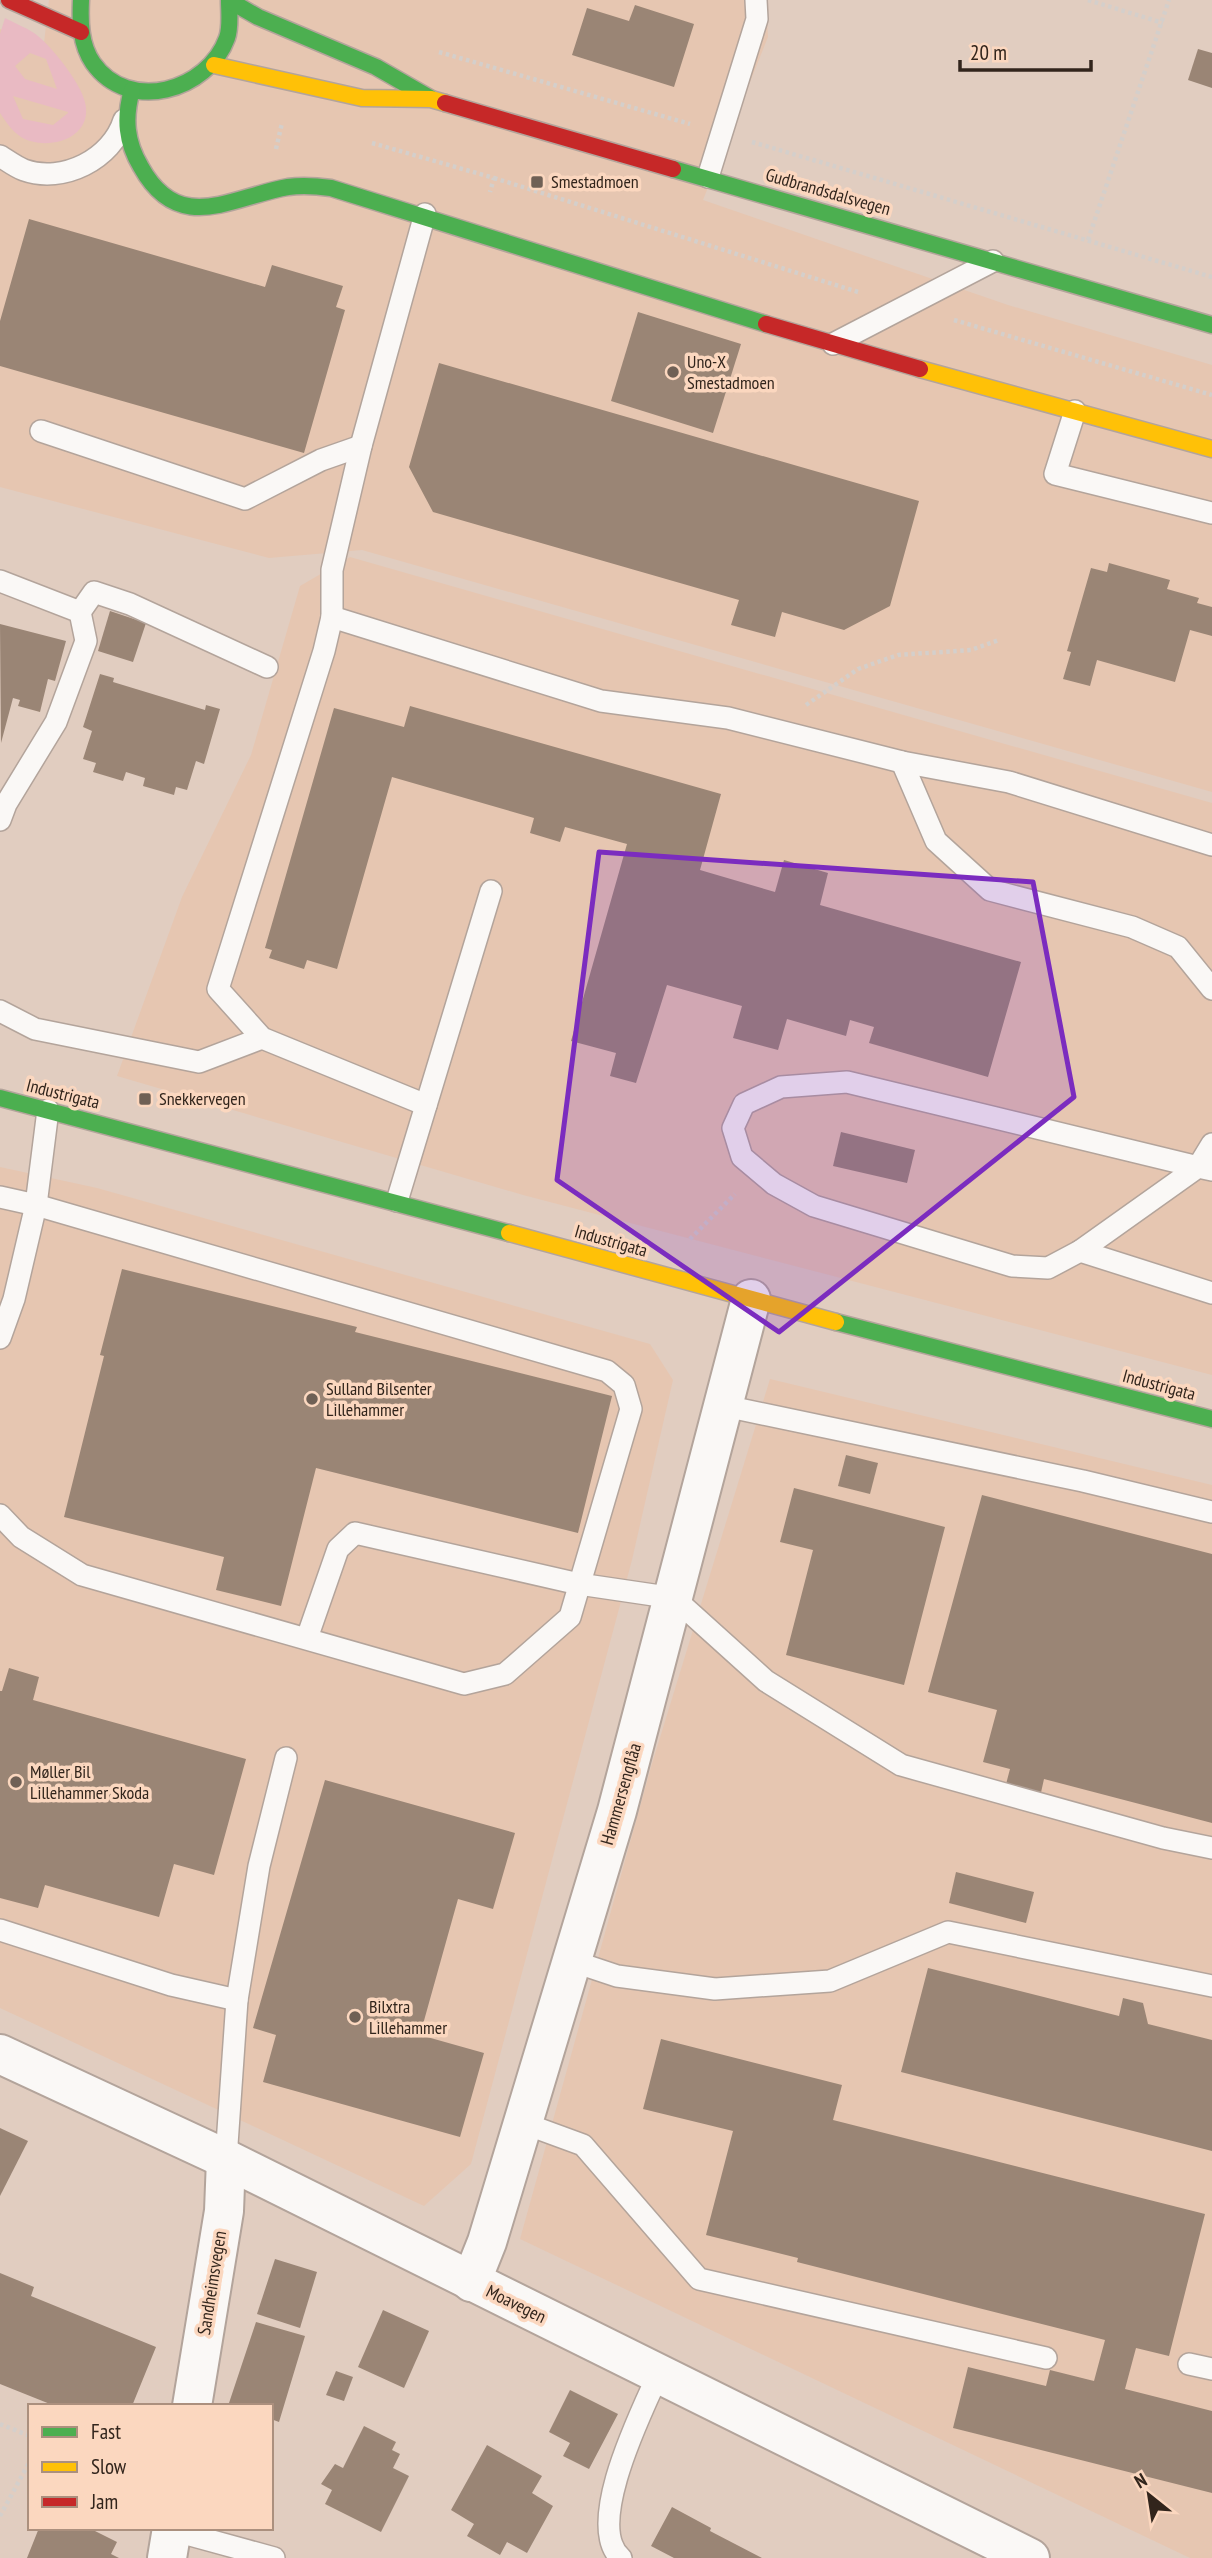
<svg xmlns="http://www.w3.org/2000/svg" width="1212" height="2558" font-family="'PT Sans Narrow',sans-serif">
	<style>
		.built { fill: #e6c6b1 }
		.green { fill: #e9bac3; fill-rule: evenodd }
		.building { fill: #9a8575 }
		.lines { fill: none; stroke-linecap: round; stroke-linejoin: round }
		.lane-casing { stroke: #b3a49b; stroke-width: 24 }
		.street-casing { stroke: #b3a49b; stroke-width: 42 }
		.fast-casing { stroke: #b3a49b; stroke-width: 19 }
		.slow-casing { stroke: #b3a49b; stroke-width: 19 }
		.jam-casing { stroke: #b3a49b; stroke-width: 19 }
		.path { stroke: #d4cfcb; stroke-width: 4.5; stroke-dasharray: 3.5 3.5; stroke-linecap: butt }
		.lane { stroke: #faf8f6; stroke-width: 21 }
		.street { stroke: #faf8f6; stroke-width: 38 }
		.fast { stroke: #4caf50; stroke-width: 16 }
		.slow { stroke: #ffc107; stroke-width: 16 }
		.jam { stroke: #c62828; stroke-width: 16 }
		.marked { fill: #7b2cbf; fill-opacity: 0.2; stroke: #7b2cbf; stroke-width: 5; stroke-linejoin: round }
		.poi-dot { fill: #6f6055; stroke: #fbd7bf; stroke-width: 2.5 }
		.labels { text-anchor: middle; stroke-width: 7; stroke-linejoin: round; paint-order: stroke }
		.poi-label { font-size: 18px; fill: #32251c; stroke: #fbd7bf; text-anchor: start }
		.street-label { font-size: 18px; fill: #32251c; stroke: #fbd7bf }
	</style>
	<rect width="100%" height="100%" fill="#e1cdc0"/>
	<g class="built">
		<path d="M49 0H766L768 37 703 200 1008 305 1212 365V792L362 550 269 558 0 487V29L44 43Z"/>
		<path d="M350 557 1212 803V1375L523 1195 117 1076 182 897 251 755 300 586Z"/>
		<path d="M0 1167 97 1188 650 1344 673 1380 632 1560 471 2164 424 2206 0 2008Z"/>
		<path d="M770 1379 1212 1485V2558H1190L520 2239 651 1767Z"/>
	</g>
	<path class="green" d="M5 18C14 23 25 27 34 33 51 45 85 87 86 108 89 141 44 151 21 137 12 131 6 122 0 113V34ZM30 53 46 59 57 89 25 79 15 66ZM13 96 68 112V113L53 125 23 119Z"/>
	<g class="building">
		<path d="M635 5 694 24 674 87 572 55 587 8 629 21Z"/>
		<path d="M1198 49 1212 53V88L1188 80Z"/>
		<path d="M29 219 265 287 272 265 343 286 336 307 345 310 304 453 0 366V321Z"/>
		<path d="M638 312 741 344 713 433 611 401Z"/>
		<path d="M439 363 919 501 890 606 844 630 782 612 775 637 731 625 739 600 433 512 409 467Z"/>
		<path d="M1109 563 1170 580 1167 589 1199 598 1197 603 1212 607V636L1190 630 1175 682 1097 660 1090 686 1063 679 1071 652 1067 651 1091 568 1107 572Z"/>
		<path d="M110 611 146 623 133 662 98 651Z"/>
		<path d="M0 624 66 641 55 681 48 679 40 712 18 706 20 700 13 698 1 743Z"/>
		<path d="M100 674 114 678 113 682 205 710 206 705 220 709 204 764 196 761 187 790 176 787 174 795 143 786 145 778 126 772 123 781 93 772 96 763 83 759 92 731 83 727Z"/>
		<path d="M410 706 721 794 700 870 775 892 784 860 828 873 820 905 1021 962 988 1077 869 1043 874 1027 850 1020 846 1036 787 1019 778 1050 733 1038 742 1006 667 985 636 1083 610 1076 616 1053 571 1041 627 844 565 827 560 842 530 833 534 818 392 777 337 969 307 960 304 969 269 958 272 950 265 948 334 708 404 727Z"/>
		<path d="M841 1132 915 1150 907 1183 833 1166Z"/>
		<path d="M122 1269 357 1327 355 1332 612 1396 578 1533 316 1468 281 1606 216 1590 224 1557 64 1517 104 1356 100 1355Z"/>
		<path d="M846 1455 878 1463 870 1494 838 1486Z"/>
		<path d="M794 1488 945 1527 904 1685 786 1655 813 1550 780 1542Z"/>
		<path d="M982 1495 1212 1554V1823L1044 1779 1040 1797 1005 1788 1010 1769 983 1762 997 1710 928 1692Z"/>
		<path d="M9 1668 39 1677 33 1700 246 1759 214 1875 174 1864 159 1917 45 1885 38 1908 0 1898V1691H2Z"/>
		<path d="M325 1780 515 1833 493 1909 458 1899 420 2035 484 2053 460 2137 263 2082 276 2035 253 2028Z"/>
		<path d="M956 1872 1034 1892 1026 1923 949 1903Z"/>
		<path d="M928 1968 1119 2016 1123 1998 1143 2003 1148 2024 1212 2040V2151L901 2072Z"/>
		<path d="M661 2039 842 2085 833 2120 1205 2214 1169 2356 1136 2348 1125 2389 1212 2411V2493L953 2428 968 2367 1046 2386 1050 2370 1094 2381 1105 2340 797 2262 798 2258 706 2235 733 2131 643 2109Z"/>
		<path d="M0 2128 28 2141 0 2196Z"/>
		<path d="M275 2259 317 2272 300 2328 257 2314Z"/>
		<path d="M0 2273 34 2287 31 2296 156 2347 132 2406H55L0 2384Z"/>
		<path d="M383 2310 429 2331 404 2388 358 2367Z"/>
		<path d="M256 2322 305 2336 279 2422 271 2419V2406H228Z"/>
		<path d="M336 2371 353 2377 344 2401 326 2395Z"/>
		<path d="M570 2390 618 2414 589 2469 563 2456 570 2443 549 2432Z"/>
		<path d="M364 2426 396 2442 392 2450 400 2454 393 2468 409 2476 381 2532 325 2504 332 2490 321 2484 335 2464 343 2468Z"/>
		<path d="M487 2445 542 2476 532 2493 553 2506 527 2553 507 2542 500 2555 467 2536 474 2524 451 2510Z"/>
		<path d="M672 2507 711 2528 710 2531 762 2558H674L651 2546Z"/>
		<path d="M39 2528H89L117 2542 111 2554 119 2558H27Z"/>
	</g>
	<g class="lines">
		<g class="lane-casing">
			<g id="lane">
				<path d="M0 156C8 161 16 167 24 170 63 184 112 159 124 120"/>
				<path d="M708 177 757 19 756 0"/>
				<path d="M425 214 361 446 332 570V617L324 651 218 989 262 1038 426 1105"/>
				<path d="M833 344 993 261"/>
				<path d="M1075 411 1055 474 1212 513"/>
				<path d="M41 431 245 499 321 460 361 446"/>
				<path d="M0 581 80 612 86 641 56 722 6 804 0 820"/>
				<path d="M80 612 94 592 130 604 267 667"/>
				<path d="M332 617 601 701 728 718 902 762 1009 782 1212 845"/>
				<path d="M902 762 936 841 990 890 1132 927 1178 947 1212 989"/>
				<path d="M0 1011 35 1029 199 1062 262 1038"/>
				<path d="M1212 1144 1198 1167 1080 1251 1048 1268 1012 1266 814 1206 774 1184 742 1157 733 1128 744 1104 781 1087 847 1082 1198 1167 1212 1170"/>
				<path d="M0 1197 36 1205 607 1371 624 1385 631 1409 570 1617 505 1674 464 1684 82 1575 21 1537 0 1515"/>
				<path d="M397 1201 491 891"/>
				<path d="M1080 1251 1212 1293"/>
				<path d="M0 1338 14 1299 36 1205 48 1110"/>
				<path d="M725 1406 1083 1481 1212 1512"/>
				<path d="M307 1638 338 1549 355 1533 579 1584 674 1598 766 1681 901 1765 1163 1838 1212 1848"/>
				<path d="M0 1930 171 1985 237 2000"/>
				<path d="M572 1961 617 1976 715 1989 830 1981 948 1932 1212 1986"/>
				<path d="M523 2123 583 2145 699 2279 1046 2358"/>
				<path d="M226 2159 237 2000 259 1866 286 1758"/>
				<path d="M1189 2364 1212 2369"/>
				<path d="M172 2530 274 2558"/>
				<path d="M621 2558C584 2526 642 2411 658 2375"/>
			</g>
		</g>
		<g class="street-casing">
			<g id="street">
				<path d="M0 2054 226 2159 1030 2558"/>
				<path d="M471 2282 487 2242 617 1811 751 1299"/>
				<path d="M192 2406 224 2211 226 2159"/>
				<path d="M167 2558 172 2528"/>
			</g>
		</g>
		<g class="fast-casing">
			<g id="fast">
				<path d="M81 0C80 21 80 44 93 63 129 114 208 91 227 38 231 27 229 12 229 0"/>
				<path d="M230 1 258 17 376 67 430 98"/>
				<path d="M132 90C124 118 126 142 141 167 179 236 231 197 288 187 303 185 316 186 331 188L766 324"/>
				<path d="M673 169 1212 325"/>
				<path d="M0 1098 509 1233"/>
				<path d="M836 1322 1212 1419"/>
			</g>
		</g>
		<g class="slow-casing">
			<g id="slow">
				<path d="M214 65 362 98 431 99 445 103"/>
				<path d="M920 369 1212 449"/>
				<path d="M509 1233 836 1322"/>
			</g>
		</g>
		<g class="jam-casing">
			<g id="jam">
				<path d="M9 0 81 32"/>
				<path d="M445 103 673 169"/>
				<path d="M766 324 920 369"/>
			</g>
		</g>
		<g class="path">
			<path d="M1088 0 1163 23"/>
			<path d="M439 52 690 124"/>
			<path d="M752 142 1212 277"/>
			<path d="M372 143 494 178 490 192"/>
			<path d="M276 149 282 123"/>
			<path d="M494 178 858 292"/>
			<path d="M1088 240 1169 0"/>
			<path d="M954 320 1212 395"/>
			<path d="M806 705 858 669 898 655 971 650 999 640"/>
			<path d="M690 1239 735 1194"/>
			<path d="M0 2424 30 2436"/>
			<path d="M0 2516 30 2461"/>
		</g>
		<use href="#lane" class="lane"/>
		<use href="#street" class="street"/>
		<use href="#fast" class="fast"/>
		<use href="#slow" class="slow"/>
		<use href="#jam" class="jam"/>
	</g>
	<path class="marked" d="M599 852 1033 882 1074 1097 779 1332 557 1180Z"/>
	<g class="poi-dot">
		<rect x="530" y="175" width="14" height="14" rx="3.5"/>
		<circle cx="673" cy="372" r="7"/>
		<rect x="138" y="1092" width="14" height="14" rx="3.5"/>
		<circle cx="312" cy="1399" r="7"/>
		<circle cx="16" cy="1782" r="7"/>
		<circle cx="355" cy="2017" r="7"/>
	</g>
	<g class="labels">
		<g class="poi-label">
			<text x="551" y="188">Smestadmoen</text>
			<text x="687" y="368">Uno-X<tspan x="687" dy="21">Smestadmoen</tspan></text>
			<text x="159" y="1105">Snekkervegen</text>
			<text x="326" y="1395">Sulland Bilsenter<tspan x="326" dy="21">Lillehammer</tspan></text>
			<text x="30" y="1778">Møller Bil<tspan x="30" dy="21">Lillehammer Skoda</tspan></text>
			<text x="369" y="2013">Bilxtra<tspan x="369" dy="21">Lillehammer</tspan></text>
		</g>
		<g class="street-label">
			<text transform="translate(828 192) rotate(16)" y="6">Gudbrandsdalsvegen</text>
			<text transform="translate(63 1094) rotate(14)" y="6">Industrigata</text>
			<text transform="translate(611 1241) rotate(16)" y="6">Industrigata</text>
			<text transform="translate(1159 1385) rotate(15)" y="6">Industrigata</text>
			<text transform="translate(621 1794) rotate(-74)" y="6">Hammersengflåa</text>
			<text transform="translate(212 2283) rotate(-81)" y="6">Sandheimsvegen</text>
			<text transform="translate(516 2304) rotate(26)" y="6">Moavegen</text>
		</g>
	</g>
	<rect x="28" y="2404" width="245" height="126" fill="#fbd7bf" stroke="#ab907e" stroke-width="2"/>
	<rect x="42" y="2427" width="35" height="10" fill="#4caf50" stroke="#ab907e" stroke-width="2"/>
	<text x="91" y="2439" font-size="21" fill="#32251c">Fast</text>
	<rect x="42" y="2462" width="35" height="10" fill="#ffc107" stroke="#ab907e" stroke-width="2"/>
	<text x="91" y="2474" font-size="21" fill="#32251c">Slow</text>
	<rect x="42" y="2497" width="35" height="10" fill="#c62828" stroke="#ab907e" stroke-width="2"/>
	<text x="91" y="2509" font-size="21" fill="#32251c">Jam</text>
	<g transform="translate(1149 2495) rotate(330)" stroke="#fbd7bf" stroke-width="5" paint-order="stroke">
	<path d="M0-5L12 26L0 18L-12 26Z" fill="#32251c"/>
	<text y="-10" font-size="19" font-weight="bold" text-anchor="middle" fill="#32251c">N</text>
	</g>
	<path d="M960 60v10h131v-10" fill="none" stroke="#32251c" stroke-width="3.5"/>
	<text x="970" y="60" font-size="21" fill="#32251c" stroke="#fbd7bf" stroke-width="5" paint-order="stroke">20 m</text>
</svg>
